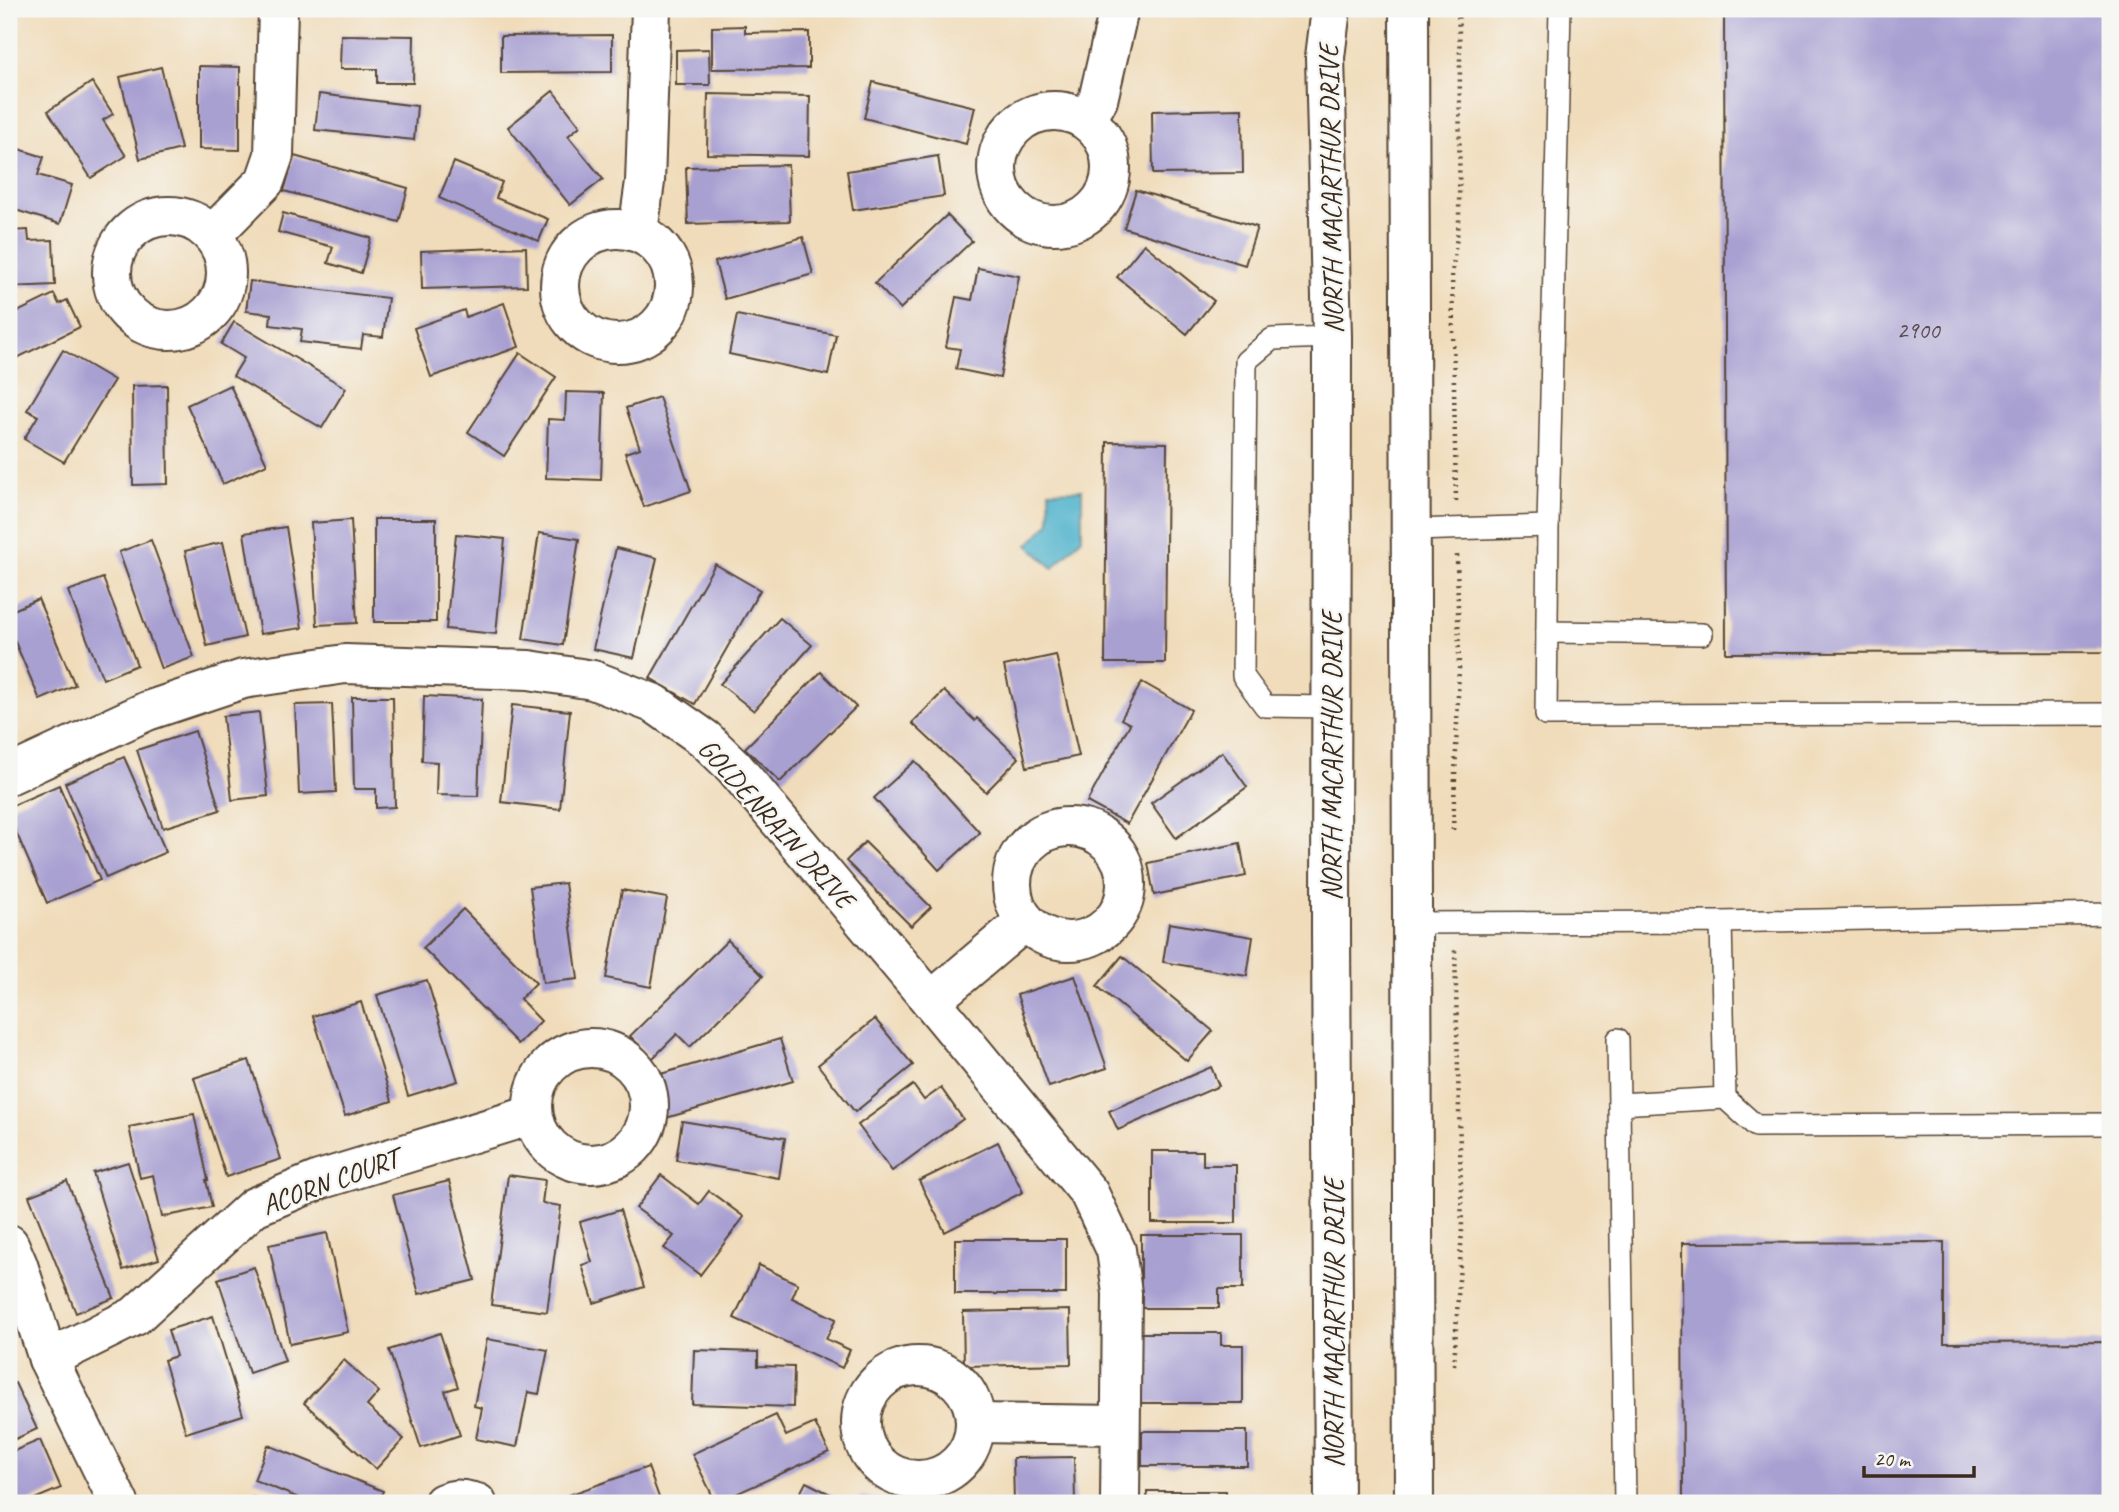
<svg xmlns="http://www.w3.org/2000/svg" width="2119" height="1512" font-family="Caveat,sans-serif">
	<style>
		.water { fill: #4cb1cb; stroke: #446e74; stroke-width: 2 }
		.building { fill: #a9a0d2 }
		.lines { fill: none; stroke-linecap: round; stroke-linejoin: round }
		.service-casing { stroke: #564535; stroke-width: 24 }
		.minor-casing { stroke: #564535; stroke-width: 42 }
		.secondary-casing { stroke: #564535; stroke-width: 42 }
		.path { stroke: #564535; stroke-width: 4.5; stroke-dasharray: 2 5; stroke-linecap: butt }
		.service { stroke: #fff; stroke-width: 21 }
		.minor { stroke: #fff; stroke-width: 38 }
		.secondary { stroke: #fff; stroke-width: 38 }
		.labels { text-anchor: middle; stroke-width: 5; stroke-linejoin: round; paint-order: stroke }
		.number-label { font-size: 24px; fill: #56484b }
		.street-label { font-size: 28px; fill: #3b2a1e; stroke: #f6f6f2 }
	</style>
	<rect width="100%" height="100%" fill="#f6f6f2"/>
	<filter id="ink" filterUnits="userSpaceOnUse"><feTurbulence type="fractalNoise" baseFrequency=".0143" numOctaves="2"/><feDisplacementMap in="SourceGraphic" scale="14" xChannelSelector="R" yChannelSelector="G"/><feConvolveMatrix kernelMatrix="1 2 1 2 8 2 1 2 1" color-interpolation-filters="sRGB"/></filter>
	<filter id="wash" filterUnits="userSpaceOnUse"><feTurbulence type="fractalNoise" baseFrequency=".00686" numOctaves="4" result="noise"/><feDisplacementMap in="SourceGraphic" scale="28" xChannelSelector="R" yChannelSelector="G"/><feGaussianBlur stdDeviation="1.57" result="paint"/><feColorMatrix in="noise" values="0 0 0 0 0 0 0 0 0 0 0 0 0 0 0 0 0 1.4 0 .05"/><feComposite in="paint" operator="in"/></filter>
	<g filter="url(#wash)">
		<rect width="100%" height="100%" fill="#f0dcba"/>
		<path class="water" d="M1082 490V538L1053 568 1028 545 1050 522 1049 491Z"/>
		<g id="blocks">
			<g class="building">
				<path d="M1724 9H2110V652L1726 653Z"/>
				<path d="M745 26V33L809 32V68L712 69V27Z"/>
				<path d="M341 35 414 36 413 83H377V69H340Z"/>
				<path d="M612 35V72L501 73V36Z"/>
				<path d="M709 49 710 85H676V50Z"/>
				<path d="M199 66 240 67V150L199 149Z"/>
				<path d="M161 67 181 149 140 159 120 77Z"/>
				<path d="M92 82 113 114 103 120 126 156 91 178 48 111Z"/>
				<path d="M873 82 975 107 966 144 864 118Z"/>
				<path d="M553 91 580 126 568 136 603 179 570 205 508 127Z"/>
				<path d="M319 94 417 106 414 140 315 130Z"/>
				<path d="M708 94 810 96 809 156 707 154Z"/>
				<path d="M1242 109 1243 173 1153 174 1152 111Z"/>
				<path d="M9 146 44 157 38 175 72 185 60 224 9 208Z"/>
				<path d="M294 156 408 188 399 222 284 191Z"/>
				<path d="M938 156 944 196 853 210 847 171Z"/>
				<path d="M454 162 502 182 496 198 548 219 539 241 439 198Z"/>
				<path d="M788 165 790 221 688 224 686 167Z"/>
				<path d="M1136 190 1257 227 1245 265 1124 228Z"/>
				<path d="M283 213 371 238 361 273 328 263 333 247 278 232Z"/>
				<path d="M947 215 972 241 900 309 875 283Z"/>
				<path d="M28 230 29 241 53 240 55 285 9 287V231Z"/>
				<path d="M803 237 813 274 725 299 715 262Z"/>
				<path d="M1144 244 1214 301 1187 334 1117 277Z"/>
				<path d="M526 247 527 286 422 289 421 251Z"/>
				<path d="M978 268 1019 276 1000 378 956 369 960 349 946 347 956 297 972 300Z"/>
				<path d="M250 281 388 298 383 337 363 335 361 349 300 342 302 329 270 325 271 314 246 311Z"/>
				<path d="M54 294 59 304 67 300 80 327 9 362V316Z"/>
				<path d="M504 303 519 347 431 377 414 328 464 310 466 317Z"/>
				<path d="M737 315 836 335 828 375 729 354Z"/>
				<path d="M234 322 346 388 322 428 233 376 244 358 221 344Z"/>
				<path d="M63 350 114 380 64 462 24 439 38 416 27 410Z"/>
				<path d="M520 353 556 377 504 456 468 432Z"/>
				<path d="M167 385 168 484 133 485 132 386Z"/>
				<path d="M230 385 267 464 223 484 187 405Z"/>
				<path d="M566 392 604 393 601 480 546 478 548 419 565 420Z"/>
				<path d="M659 397 691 491 644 507 625 453 640 448 626 408Z"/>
				<path d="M1107 442 1167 443 1165 663H1105Z"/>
				<rect x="374" y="519" width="62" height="103"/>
				<path d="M351 520 357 623 317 625 311 523Z"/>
				<path d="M286 527 302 628 260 634 244 533Z"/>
				<path d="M539 533 579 539 563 645 523 639Z"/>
				<path d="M456 534 505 539 496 634 446 629Z"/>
				<path d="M151 540 194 657 161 669 119 552Z"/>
				<path d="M223 542 245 637 207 646 185 551Z"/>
				<path d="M616 548 657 558 634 658 593 649Z"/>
				<path d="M715 564 760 590 695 704 650 678Z"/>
				<path d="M103 578 137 665 103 679 68 591Z"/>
				<path d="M38 599 75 685 40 700 9 628V612Z"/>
				<path d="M780 618 812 645 754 711 720 684Z"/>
				<path d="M1056 655 1079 756 1027 767 1004 666Z"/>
				<path d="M821 672 856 707 780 782 745 748Z"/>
				<path d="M1142 682 1191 710 1127 824 1087 802 1130 724 1121 719Z"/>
				<path d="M944 691 975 721 977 718 1019 758 986 792 912 723Z"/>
				<path d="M424 696 482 699 478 796 436 795 437 762 422 761Z"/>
				<path d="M352 697H393L395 807 376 808V789H354Z"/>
				<path d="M332 704 336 792 299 794 295 705Z"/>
				<path d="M512 705 570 711 560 809 501 802Z"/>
				<path d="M259 712 268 796 232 800 223 716Z"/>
				<path d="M195 731 220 810 163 828 137 750Z"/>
				<path d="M1222 752 1247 787 1176 838 1151 803Z"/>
				<path d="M124 757 166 852 106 878 65 783Z"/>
				<path d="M915 761 980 833 939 870 874 798Z"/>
				<path d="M59 785 100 880 47 903 9 816V807Z"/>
				<path d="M865 842 931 907 911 926 846 861Z"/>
				<path d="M1240 843 1246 876 1154 895 1148 863Z"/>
				<path d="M565 883 578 979 543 983 530 887Z"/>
				<path d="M622 890 667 898 651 987 606 978Z"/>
				<path d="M463 909 536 983 520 999 541 1021 518 1044 423 948Z"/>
				<path d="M1169 923 1253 937 1247 976 1163 962Z"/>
				<path d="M728 940 763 976 690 1047 677 1034 652 1059 630 1036Z"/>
				<path d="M1122 956 1213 1031 1187 1061 1097 986Z"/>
				<path d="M1075 976 1107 1068 1049 1087 1017 995Z"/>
				<path d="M427 980 458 1081 408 1096 377 995Z"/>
				<path d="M361 1002 392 1101 345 1116 313 1016Z"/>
				<path d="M875 1019 913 1065 855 1112 818 1065Z"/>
				<path d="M780 1039 793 1081 666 1118 654 1076Z"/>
				<path d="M249 1060 281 1159 226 1177 194 1078Z"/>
				<path d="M1211 1067 1219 1086 1118 1130 1109 1111Z"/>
				<path d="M913 1085 924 1100 941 1088 963 1119 892 1171 858 1125Z"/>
				<path d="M194 1114 208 1180H206L212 1207 162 1217 153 1175 140 1178 129 1127Z"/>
				<path d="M682 1121 785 1138 779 1178 676 1160Z"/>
				<path d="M998 1142 1023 1192 945 1232 919 1181Z"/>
				<path d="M1152 1151H1203V1165H1236V1223H1152Z"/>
				<path d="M128 1162 159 1259 123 1270 93 1173Z"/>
				<path d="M508 1175 545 1180 542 1203 561 1206 547 1312 491 1305Z"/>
				<path d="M661 1175 699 1204 709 1191 744 1217 700 1275 664 1248 674 1236 636 1208Z"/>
				<path d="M67 1181 114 1298 76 1313 29 1196Z"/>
				<path d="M449 1181 475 1280 419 1294 393 1195Z"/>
				<path d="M620 1210 644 1287 594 1303 582 1265 592 1262 580 1222Z"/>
				<path d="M327 1233 348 1332 290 1344 269 1245Z"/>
				<path d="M1141 1235H1243V1289H1219V1308H1141Z"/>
				<rect x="955" y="1239" width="111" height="55"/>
				<path d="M1944 1242V1343L2110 1342V1503H1683L1682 1243Z"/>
				<path d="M759 1265 798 1284 792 1298 836 1319 826 1339 850 1350 842 1368 734 1318Z"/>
				<path d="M254 1267 285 1361 249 1373 218 1279Z"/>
				<path d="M1070 1310 1071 1364 964 1366 963 1312Z"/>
				<path d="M213 1316 243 1415 186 1433 164 1360 176 1356 168 1330Z"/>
				<path d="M440 1333 458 1387 445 1391 460 1435 421 1448 389 1350Z"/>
				<path d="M1141 1333H1221V1345H1243V1403H1141Z"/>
				<path d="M487 1339 548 1350 539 1394 528 1392 517 1447 476 1439 482 1408 474 1406Z"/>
				<path d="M694 1350 758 1352V1366L794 1367 793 1407 692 1404Z"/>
				<path d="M344 1360 379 1392 367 1406 404 1439 376 1469 304 1403Z"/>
				<path d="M15 1383 37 1429 9 1442V1386Z"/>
				<path d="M776 1415 786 1436 815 1423 829 1452 716 1503 692 1454Z"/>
				<rect x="1142" y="1431" width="105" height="35"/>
				<path d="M40 1440 61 1488 25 1503H9V1453Z"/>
				<path d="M268 1445 383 1491 378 1503H311L254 1480Z"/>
				<path d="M1074 1457 1075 1503H1014L1013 1458Z"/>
				<path d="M648 1467 661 1503H562L560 1498Z"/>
				<path d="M806 1482 840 1499 838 1503H795Z"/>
				<rect x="1147" y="1491" width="79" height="12"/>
				<path d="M253 1497 272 1503H251Z"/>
				<path d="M859 1497 892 1500V1503H858Z"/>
			</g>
		</g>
	</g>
	<g filter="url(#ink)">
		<use href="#blocks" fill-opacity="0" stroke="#564535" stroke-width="2"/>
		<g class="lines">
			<g class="service-casing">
				<g id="service">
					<path d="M1560 9 1548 526 1546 715 2110 714"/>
					<path d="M1411 530 1548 526"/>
					<path d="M1547 632 1702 634"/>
					<path d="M1331 707 1265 706 1243 676 1246 361 1272 339 1332 337"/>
					<path d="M1721 922 2110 914"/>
					<path d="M1413 923 1721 922 1725 1098 1619 1104"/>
					<path d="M1618 1039 1625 1503"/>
					<path d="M1725 1098 1756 1126 2110 1124"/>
				</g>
			</g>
			<g class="minor-casing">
				<g id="minor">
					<circle cx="1054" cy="168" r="57"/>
					<path d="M1087 119 1098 100 1119 9"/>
					<circle cx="169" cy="273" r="57"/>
					<circle cx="617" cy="286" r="57"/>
					<path d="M638 231 645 182 651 9"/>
					<path d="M213 234 265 181 274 155 278 9"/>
					<path d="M9 775 147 711 243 679 345 664 529 670 593 680 655 704 705 739 734 767 931 1001 1089 1193 1116 1250 1122 1293 1120 1503"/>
					<circle cx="1069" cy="884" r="57"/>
					<path d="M931 1001 1024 922"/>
					<circle cx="591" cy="1106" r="58"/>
					<path d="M9 1244 18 1265 48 1359 119 1503"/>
					<path d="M48 1359 135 1316 254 1207 319 1180 532 1115"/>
					<circle cx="918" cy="1423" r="57"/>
					<path d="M977 1423 1120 1425"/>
					<path d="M443 1503C456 1498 464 1499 477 1503"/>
				</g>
			</g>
			<g class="secondary-casing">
				<g id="secondary">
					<path d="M1331 9 1325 57 1332 337 1331 928 1334 1503"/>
					<path d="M1409 9 1414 1503"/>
				</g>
			</g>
			<g class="path">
				<path d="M1456 501 1452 273 1459 222 1460 57 1458 9"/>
				<path d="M1453 830 1459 669 1457 555"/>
				<path d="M1454 1365 1462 1229 1455 950"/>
			</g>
			<use href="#service" class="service"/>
			<use href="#minor" class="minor"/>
			<use href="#secondary" class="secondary"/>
		</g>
	</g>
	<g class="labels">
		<g class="number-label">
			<text x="1918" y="338">2900</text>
		</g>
		<g class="street-label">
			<text transform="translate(1330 189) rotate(-91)" y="10">NORTH MACARTHUR DRIVE</text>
			<text transform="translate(1331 756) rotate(-90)" y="10">NORTH MACARTHUR DRIVE</text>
			<text transform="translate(777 823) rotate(48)" y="10">GOLDENRAIN DRIVE</text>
			<text transform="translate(330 1181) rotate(-20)" y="10">ACORN COURT</text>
			<text transform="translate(1333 1323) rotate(-90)" y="10">NORTH MACARTHUR DRIVE</text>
		</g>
	</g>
	<rect width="2119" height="1512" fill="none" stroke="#f6f6f2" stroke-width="35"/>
	<path d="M1864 1466v10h110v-10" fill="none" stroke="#3b2a1e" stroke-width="3.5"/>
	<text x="1874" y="1466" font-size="21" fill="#3b2a1e" stroke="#f6f6f2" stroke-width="5" paint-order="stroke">20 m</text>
</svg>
